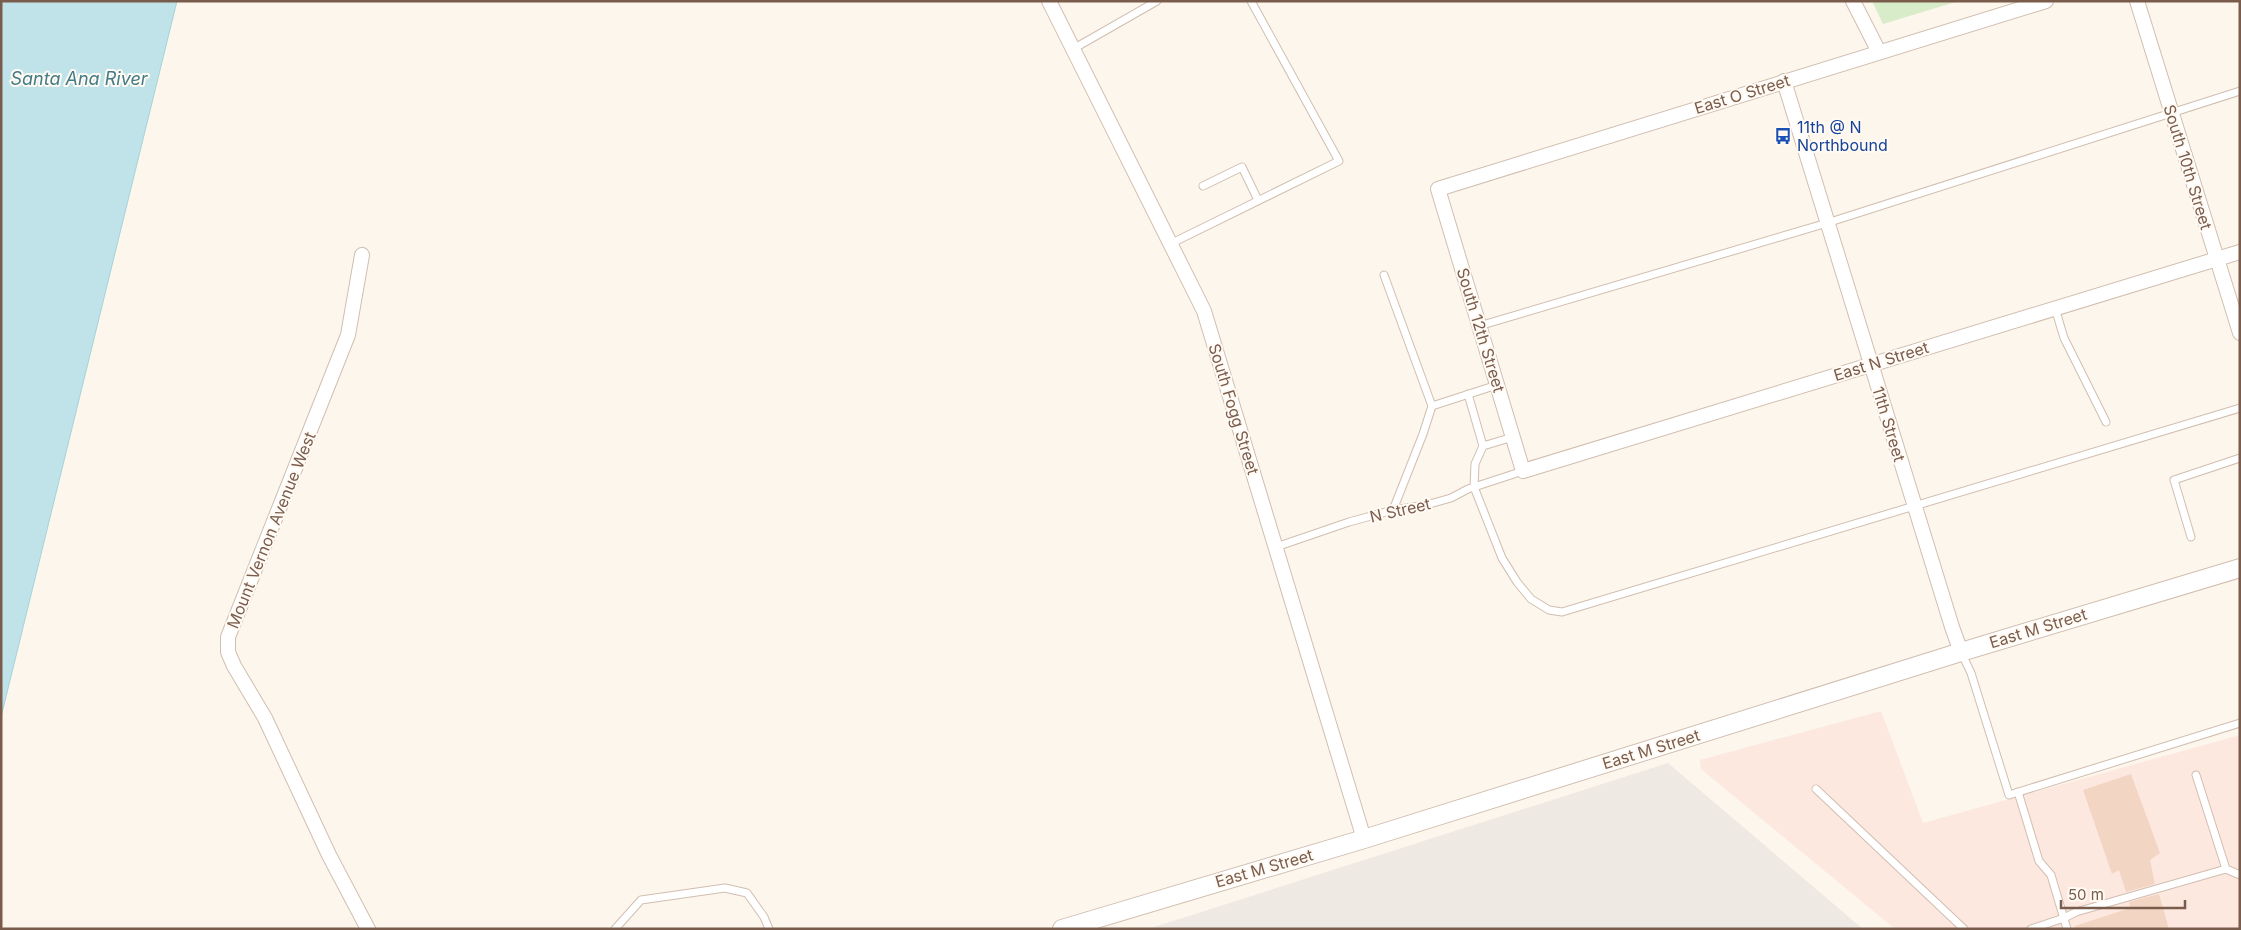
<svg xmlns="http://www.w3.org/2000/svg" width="2241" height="930" font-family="Inter,sans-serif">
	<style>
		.commercial { fill: #fde8e0 }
		.industrial { fill: #efe9e4 }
		.green { fill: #d8ecc9 }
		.water { fill: #bfe3e8; stroke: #a5d3da }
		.building { fill: #f3d5c3 }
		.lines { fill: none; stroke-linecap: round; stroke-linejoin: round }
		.service-casing { stroke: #d1beb0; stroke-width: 9 }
		.minor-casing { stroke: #d1beb0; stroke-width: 16 }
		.tertiary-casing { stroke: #d1beb0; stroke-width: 20 }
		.service { stroke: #fff; stroke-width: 7 }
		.minor { stroke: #fff; stroke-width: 14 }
		.tertiary { stroke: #fff; stroke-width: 18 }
		.labels { text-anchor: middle; stroke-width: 4; stroke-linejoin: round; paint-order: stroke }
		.street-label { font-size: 16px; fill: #7a5c4d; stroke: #fffaf3 }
		.transit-label { font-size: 16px; fill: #164399; stroke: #fffaf3; text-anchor: start }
		.water-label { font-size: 18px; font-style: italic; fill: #437c86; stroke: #fffaf3 }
	</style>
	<rect width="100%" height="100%" fill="#fdf6ec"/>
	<path class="commercial" d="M1881 711 1923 823 2240 735V929H1895L1701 769 1700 760Z"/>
	<path class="industrial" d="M1668 763 1863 929H1148Z"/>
	<path class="green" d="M1872 1H1959L1883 24Z"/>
	<path class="water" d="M1 1H177L1 717Z"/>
	<g class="building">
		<path d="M2131 774 2160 853 2150 860 2155 884 2126 892 2119 870 2112 874 2083 790Z"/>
		<path d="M2159 894 2169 929H2075V926L2130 908 2129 902Z"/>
	</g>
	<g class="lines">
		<g class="service-casing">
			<g id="service">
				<path d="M1073 49 1157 1"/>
				<path d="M1203 186 1242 167 1258 200"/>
				<path d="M1170 244 1339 161 1251 1"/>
				<path d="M1384 275 1432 406 1423 434 1393 510"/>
				<path d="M2055 308 2064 338 2106 422"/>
				<path d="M1479 326 1827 223 2240 91"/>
				<path d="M1468 394 1483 446 1475 464 1474 487 1502 558 1517 582 1531 599 1549 610 1562 612 2240 408"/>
				<path d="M1432 406 1497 385"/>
				<path d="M1483 446 1513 437"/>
				<path d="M2191 537 2174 480 2240 458"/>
				<path d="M1276 547 1349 522 1393 510 1426 505 1451 498 1468 489 1523 471"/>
				<path d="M1961 652 1971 673 2009 795 2240 723"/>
				<path d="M2196 775 2226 869 2240 875"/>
				<path d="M1816 789 1964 929"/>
				<path d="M2018 792 2039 861 2051 875 2067 929"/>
				<path d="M615 929 641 900 725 888 747 893 764 917 769 929"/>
				<path d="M2031 929 2064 918 2076 912 2226 869"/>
			</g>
		</g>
		<g class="minor-casing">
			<g id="minor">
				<path d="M1049 1 1204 311 1364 839"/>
				<path d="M1853 1 1879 52"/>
				<path d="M2046 1 1438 189 1523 471 2240 252"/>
				<path d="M2137 1 2240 333"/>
				<path d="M1784 81 1952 627 1961 652"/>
				<path d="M362 255 348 335 228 637V652L234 666 265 718 329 855 368 929"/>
			</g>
		</g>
		<g class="tertiary-casing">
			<path id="tertiary" d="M1062 929 1364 839 1961 652 2240 568"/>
		</g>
		<use href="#service" class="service"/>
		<use href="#minor" class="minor"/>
		<use href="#tertiary" class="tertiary"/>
	</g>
	<defs>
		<g id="bus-bare" transform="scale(1.35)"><path d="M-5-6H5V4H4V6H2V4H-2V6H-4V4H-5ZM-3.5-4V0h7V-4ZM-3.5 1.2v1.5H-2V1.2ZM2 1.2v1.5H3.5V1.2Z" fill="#1a4fb4" stroke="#fffaf3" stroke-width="2.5" paint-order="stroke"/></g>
	</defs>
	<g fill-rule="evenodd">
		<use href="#bus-bare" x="1783" y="136"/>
	</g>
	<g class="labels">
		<g class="street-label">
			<text transform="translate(1742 94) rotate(-17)" y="6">East O Street</text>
			<text transform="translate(2188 167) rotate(73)" y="6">South 10th Street</text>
			<text transform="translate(1481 330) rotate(73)" y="6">South 12th Street</text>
			<text transform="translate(1881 361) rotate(-17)" y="6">East N Street</text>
			<text transform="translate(1234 409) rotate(73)" y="6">South Fogg Street</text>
			<text transform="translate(1889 424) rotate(73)" y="6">11th Street</text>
			<text transform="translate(1400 510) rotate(-13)" y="6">N Street</text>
			<text transform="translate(271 530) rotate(-68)" y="6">Mount Vernon Avenue West</text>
			<text transform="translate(2038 628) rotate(-17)" y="6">East M Street</text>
			<text transform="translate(1651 749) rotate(-17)" y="6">East M Street</text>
			<text transform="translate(1264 868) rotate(-16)" y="6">East M Street</text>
		</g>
		<g class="transit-label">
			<text x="1797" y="133">11th @ N<tspan x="1797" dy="18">Northbound</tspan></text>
		</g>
		<g class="water-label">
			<text x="79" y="85">Santa Ana River</text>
		</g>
	</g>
	<rect width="2241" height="930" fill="none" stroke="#7a5c4d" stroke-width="5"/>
	<path d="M2061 900v8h124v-8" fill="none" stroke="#7a5c4d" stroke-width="2.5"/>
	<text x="2068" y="900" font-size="15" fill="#7a5c4d" stroke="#fffaf3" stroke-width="4" paint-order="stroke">50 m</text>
</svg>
